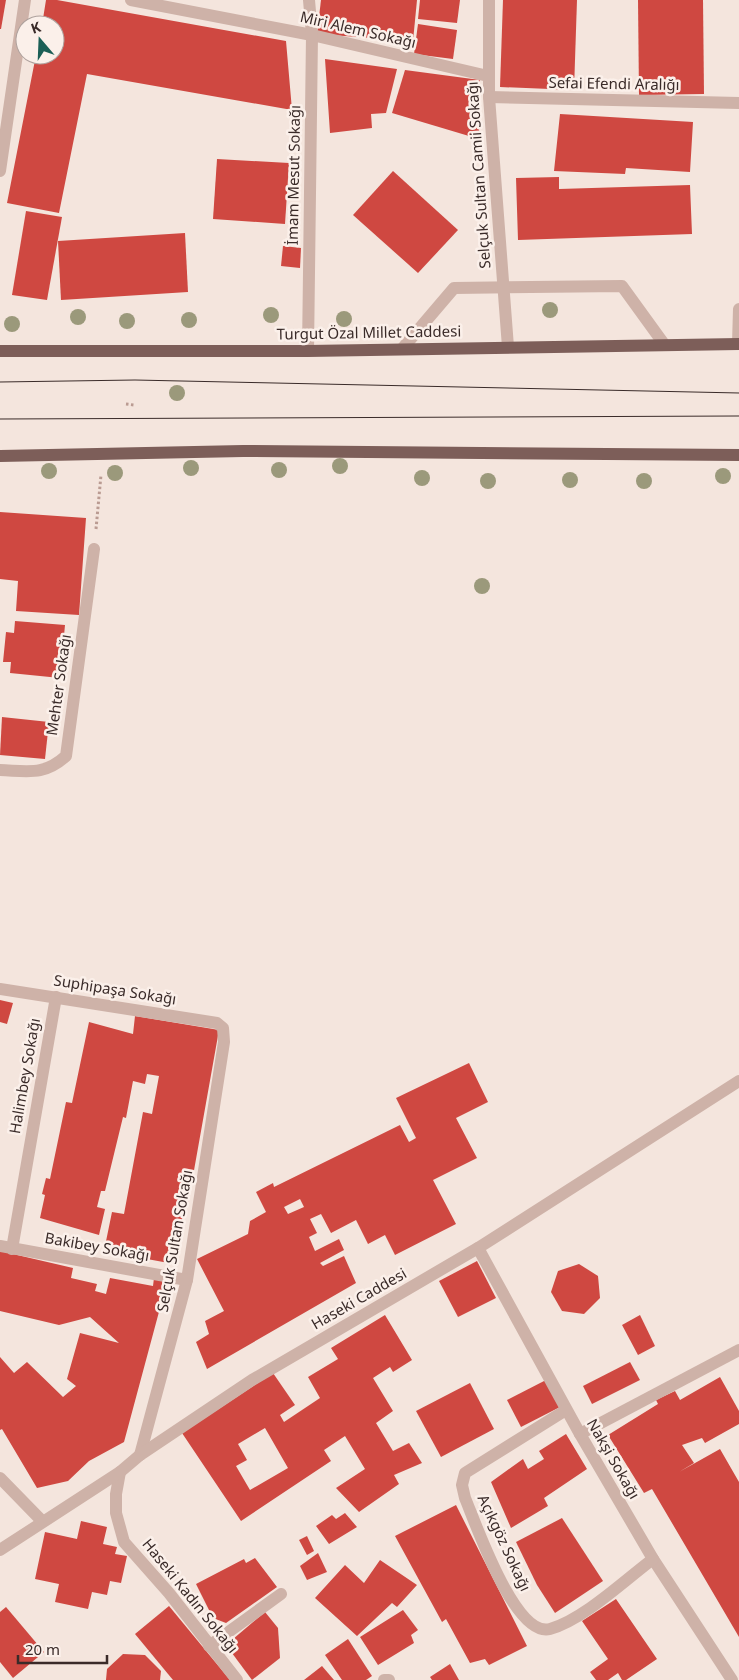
<svg xmlns="http://www.w3.org/2000/svg" width="739" height="1680" font-family="'Noto Sans',sans-serif">
	<style>
		.building { fill: #cf4841; fill-rule: evenodd }
		.lines { fill: none; stroke-linecap: round; stroke-linejoin: round }
		.path { stroke: #ba9b92; stroke-width: 3; stroke-dasharray: 2.5 2.5; stroke-linecap: butt }
		.service { stroke: #ceb2a8; stroke-width: 12 }
		.pedestrian { stroke: #ceb2a8; stroke-width: 12 }
		.minor { stroke: #ceb2a8; stroke-width: 12 }
		.tertiary { stroke: #ceb2a8; stroke-width: 12 }
		.primary { stroke: #7d5e59; stroke-width: 12 }
		.tram { stroke: #3a2b29; stroke-width: 1 }
		.tree { fill: #9b997b }
		.labels { text-anchor: middle; stroke-width: 5; stroke-linejoin: round; paint-order: stroke }
		.street-label { font-size: 15px; fill: #3a2b29; stroke: #fbf0ea }
	</style>
	<rect width="100%" height="100%" fill="#f4e5dd"/>
	<g class="building">
		<path d="M0 0H6L1 29H0Z"/>
		<path d="M46 0H57L286 41 292 110 87 74 59 213 7 203 36 55H55V25H42Z"/>
		<path d="M321 0H417L413 41 317 34Z"/>
		<path d="M420 0H460L457 23 418 19Z"/>
		<path d="M503 0H577L574 90 500 87Z"/>
		<path d="M638 0H703L704 94 639 95Z"/>
		<path d="M418 24 457 30 453 59 414 54Z"/>
		<path d="M325 59 397 69 386 113 371 114 372 128 330 133Z"/>
		<path d="M405 70 480 80 479 139 392 113Z"/>
		<path d="M560 114 693 122 690 172 626 168 625 174 554 171Z"/>
		<path d="M217 159 289 163 285 224 213 219Z"/>
		<path d="M393 171 458 230 418 273 353 215Z"/>
		<path d="M559 177V189L690 185 692 234 518 240 516 178Z"/>
		<path d="M26 211 62 217 47 300 12 295Z"/>
		<path d="M185 233 188 292 61 300 58 241Z"/>
		<path d="M283 246 301 248 300 268 281 266Z"/>
		<path d="M0 512 86 518 79 615 16 611 18 581 0 579Z"/>
		<path d="M15 621 65 625 60 678 10 673 11 662H3L6 632 14 633Z"/>
		<path d="M2 717 49 722 45 759 0 755Z"/>
		<path d="M0 1000 13 1003 7 1024 0 1022Z"/>
		<path d="M135 1016 219 1030 188 1204 185 1203 174 1264 104 1251 112 1212 124 1214 143 1112 152 1114 159 1076 147 1074 145 1084 133 1081 126 1118 123 1117 105 1191H101L97 1207 105 1209 99 1235 40 1218 45 1195 42 1194 46 1178 50 1179 66 1102 72 1103 89 1022 133 1034Z"/>
		<path d="M469 1063 488 1102 456 1118 477 1158 433 1180 456 1224 395 1255 385 1235 368 1244 356 1220 331 1233 321 1214 310 1219 317 1233 309 1237 315 1251 339 1239 344 1250 320 1263 323 1266 344 1256 356 1283 207 1369 196 1342 209 1334 205 1321 224 1311 197 1259 248 1234 250 1221 266 1212 256 1192 273 1183 274 1187 400 1125 409 1142 416 1138 396 1098ZM300 1199 304 1207 288 1214 284 1207Z"/>
		<path d="M0 1251 73 1268 71 1278 97 1284 95 1291 106 1294 110 1278 153 1286 154 1278 167 1282 124 1442 89 1461 68 1481 37 1488 2 1429 0 1430V1357L14 1373 27 1362 63 1397 76 1386 67 1379 80 1333 119 1343 90 1317 59 1325 0 1311Z"/>
		<path d="M477 1261 496 1298 458 1317 439 1281Z"/>
		<path d="M579 1264 598 1276 600 1298 584 1314 562 1311 551 1292 558 1271Z"/>
		<path d="M385 1315 412 1360 393 1372 390 1367 373 1378 393 1411 376 1423 393 1451 409 1443 422 1463 394 1475 399 1484 359 1512 336 1488 365 1469 345 1436 324 1450 331 1461 241 1521 182 1433 273 1373 295 1405 280 1415 284 1422 320 1398 308 1377 338 1359 331 1348ZM265 1428 288 1468 250 1490 236 1466 247 1460 238 1444Z"/>
		<path d="M640 1315 655 1346 638 1355 622 1325Z"/>
		<path d="M630 1362 640 1380 592 1404 583 1386Z"/>
		<path d="M720 1377 739 1411V1424L705 1443 702 1438 682 1445 694 1463 679 1472 720 1449 739 1482V1637L652 1489 644 1493 608 1435 658 1404 656 1400 675 1391 680 1400Z"/>
		<path d="M546 1380 560 1407 521 1427 507 1400Z"/>
		<path d="M470 1383 494 1429 441 1457 416 1411Z"/>
		<path d="M566 1434 587 1469 544 1498 548 1506 511 1528 491 1482 523 1459 528 1469 544 1459 539 1451Z"/>
		<path d="M456 1505 527 1646 489 1665 485 1659 470 1663 446 1619 442 1622 395 1536Z"/>
		<path d="M345 1513 357 1527 329 1544 316 1526 332 1515 336 1519Z"/>
		<path d="M562 1518 603 1581 555 1613 537 1585 516 1542Z"/>
		<path d="M81 1521 107 1527 103 1544 117 1547 115 1554 127 1556 121 1583 110 1581 107 1595 92 1592 88 1609 55 1602 59 1584 35 1579 45 1532 77 1539Z"/>
		<path d="M307 1536 314 1551 307 1555 299 1540Z"/>
		<path d="M318 1553 327 1572 307 1580 300 1566Z"/>
		<path d="M255 1558 277 1587 226 1623 213 1618 196 1584 244 1559 246 1563Z"/>
		<path d="M380 1560 417 1585 397 1607 392 1603 357 1636 315 1598 345 1565 364 1583Z"/>
		<path d="M616 1599 657 1659 626 1680H622L618 1673 608 1680H596L590 1672 608 1659 582 1621Z"/>
		<path d="M169 1606 230 1680H173L135 1634Z"/>
		<path d="M6 1607 44 1652 13 1678 0 1662V1612Z"/>
		<path d="M403 1610 418 1630 411 1635 414 1643 378 1665 360 1637Z"/>
		<path d="M265 1612 278 1628 280 1658 252 1680 226 1645Z"/>
		<path d="M348 1639 372 1676 366 1680H342L325 1655Z"/>
		<path d="M123 1654 145 1655 161 1671 160 1680H106L107 1669Z"/>
		<path d="M450 1664 459 1680H432L430 1677Z"/>
		<path d="M322 1666 334 1680H304Z"/>
	</g>
	<g class="lines">
		<g class="path">
			<path d="M126 404 134 405"/>
			<path d="M96 529 101 475"/>
		</g>
		<path class="service" d="M402 349 454 288 622 286 664 344"/>
		<path class="pedestrian" d="M0 1478 42 1521"/>
		<g class="minor">
			<path d="M131 0 312 35 488 76"/>
			<path d="M489 0V97L508 347"/>
			<path d="M489 97 739 103"/>
			<path d="M0 171 25 0"/>
			<path d="M738 344 739 309"/>
			<path d="M308 351 312 35 309 0"/>
			<path d="M0 770C28 771 44 776 66 756L94 549"/>
			<path d="M0 989 217 1023 223 1028 224 1042 187 1280 140 1455"/>
			<path d="M0 1246 187 1280"/>
			<path d="M478 1248 580 1434 653 1559 732 1680"/>
			<path d="M12 1249 56 997"/>
			<path d="M566 1410 465 1473 462 1485 465 1498C476 1524 515 1638 550 1629 583 1620 625 1580 653 1559"/>
			<path d="M580 1434 739 1350"/>
			<path d="M120 1472 116 1494V1513L124 1542 169 1593 237 1680"/>
			<path d="M209 1646 281 1594"/>
			<path d="M384 1680H389"/>
		</g>
		<path class="tertiary" d="M0 1550 120 1472 140 1455 252 1380 478 1248 739 1081"/>
		<g class="primary">
			<path d="M0 351H308L739 344"/>
			<path d="M0 456 243 451 739 455"/>
		</g>
		<g class="tram">
			<path d="M0 382 135 380 739 393"/>
			<path d="M0 419 739 416"/>
		</g>
	</g>
	<g class="tree">
		<circle cx="550" cy="310" r="8"/>
		<circle cx="271" cy="315" r="8"/>
		<circle cx="78" cy="317" r="8"/>
		<circle cx="344" cy="319" r="8"/>
		<circle cx="189" cy="320" r="8"/>
		<circle cx="127" cy="321" r="8"/>
		<circle cx="12" cy="324" r="8"/>
		<circle cx="177" cy="393" r="8"/>
		<circle cx="340" cy="466" r="8"/>
		<circle cx="191" cy="468" r="8"/>
		<circle cx="279" cy="470" r="8"/>
		<circle cx="49" cy="471" r="8"/>
		<circle cx="115" cy="473" r="8"/>
		<circle cx="723" cy="476" r="8"/>
		<circle cx="422" cy="478" r="8"/>
		<circle cx="570" cy="480" r="8"/>
		<circle cx="488" cy="481" r="8"/>
		<circle cx="644" cy="481" r="8"/>
		<circle cx="482" cy="586" r="8"/>
	</g>
	<g class="labels">
		<g class="street-label">
			<text transform="translate(358 30) rotate(13)" y="5">Miri Alem Sokağı</text>
			<text transform="translate(614 84) rotate(1)" y="5">Sefai Efendi Aralığı</text>
			<text transform="translate(294 175) rotate(-89)" y="5">İmam Mesut Sokağı</text>
			<text transform="translate(479 175) rotate(-94)" y="5">Selçuk Sultan Camii Sokağı</text>
			<text transform="translate(369 333) rotate(-1)" y="5">Turgut Özal Millet Caddesi</text>
			<text transform="translate(59 685) rotate(-82)" y="5">Mehter Sokağı</text>
			<text transform="translate(115 990) rotate(9)" y="5">Suphipaşa Sokağı</text>
			<text transform="translate(25 1076) rotate(-80)" y="5">Halimbey Sokağı</text>
			<text transform="translate(175 1241) rotate(-80)" y="5">Selçuk Sultan Sokağı</text>
			<text transform="translate(97 1247) rotate(10)" y="5">Bakibey Sokağı</text>
			<text transform="translate(359 1299) rotate(-30)" y="5">Haseki Caddesi</text>
			<text transform="translate(613 1459) rotate(60)" y="5">Nakşi Sokağı</text>
			<text transform="translate(504 1543) rotate(65)" y="5">Açıkgöz Sokağı</text>
			<text transform="translate(190 1596) rotate(51)" y="5">Haseki Kadın Sokağı</text>
		</g>
	</g>
	<g transform="translate(40 40) rotate(341)"><circle r="24" fill="#fbf0ea" stroke="#aea19d"/>
	<path d="M0-4L9 19L0 12L-9 19Z" fill="#1b5f56"/>
	<text y="-8" font-size="14" font-weight="bold" text-anchor="middle" fill="#3a2b29">K</text>
	</g>
	<path d="M18 1655v8h89v-8" fill="none" stroke="#3a2b29" stroke-width="2.5"/>
	<text x="25" y="1655" font-size="15" fill="#3a2b29" stroke="#fbf0ea" stroke-width="4" paint-order="stroke">20 m</text>
</svg>
